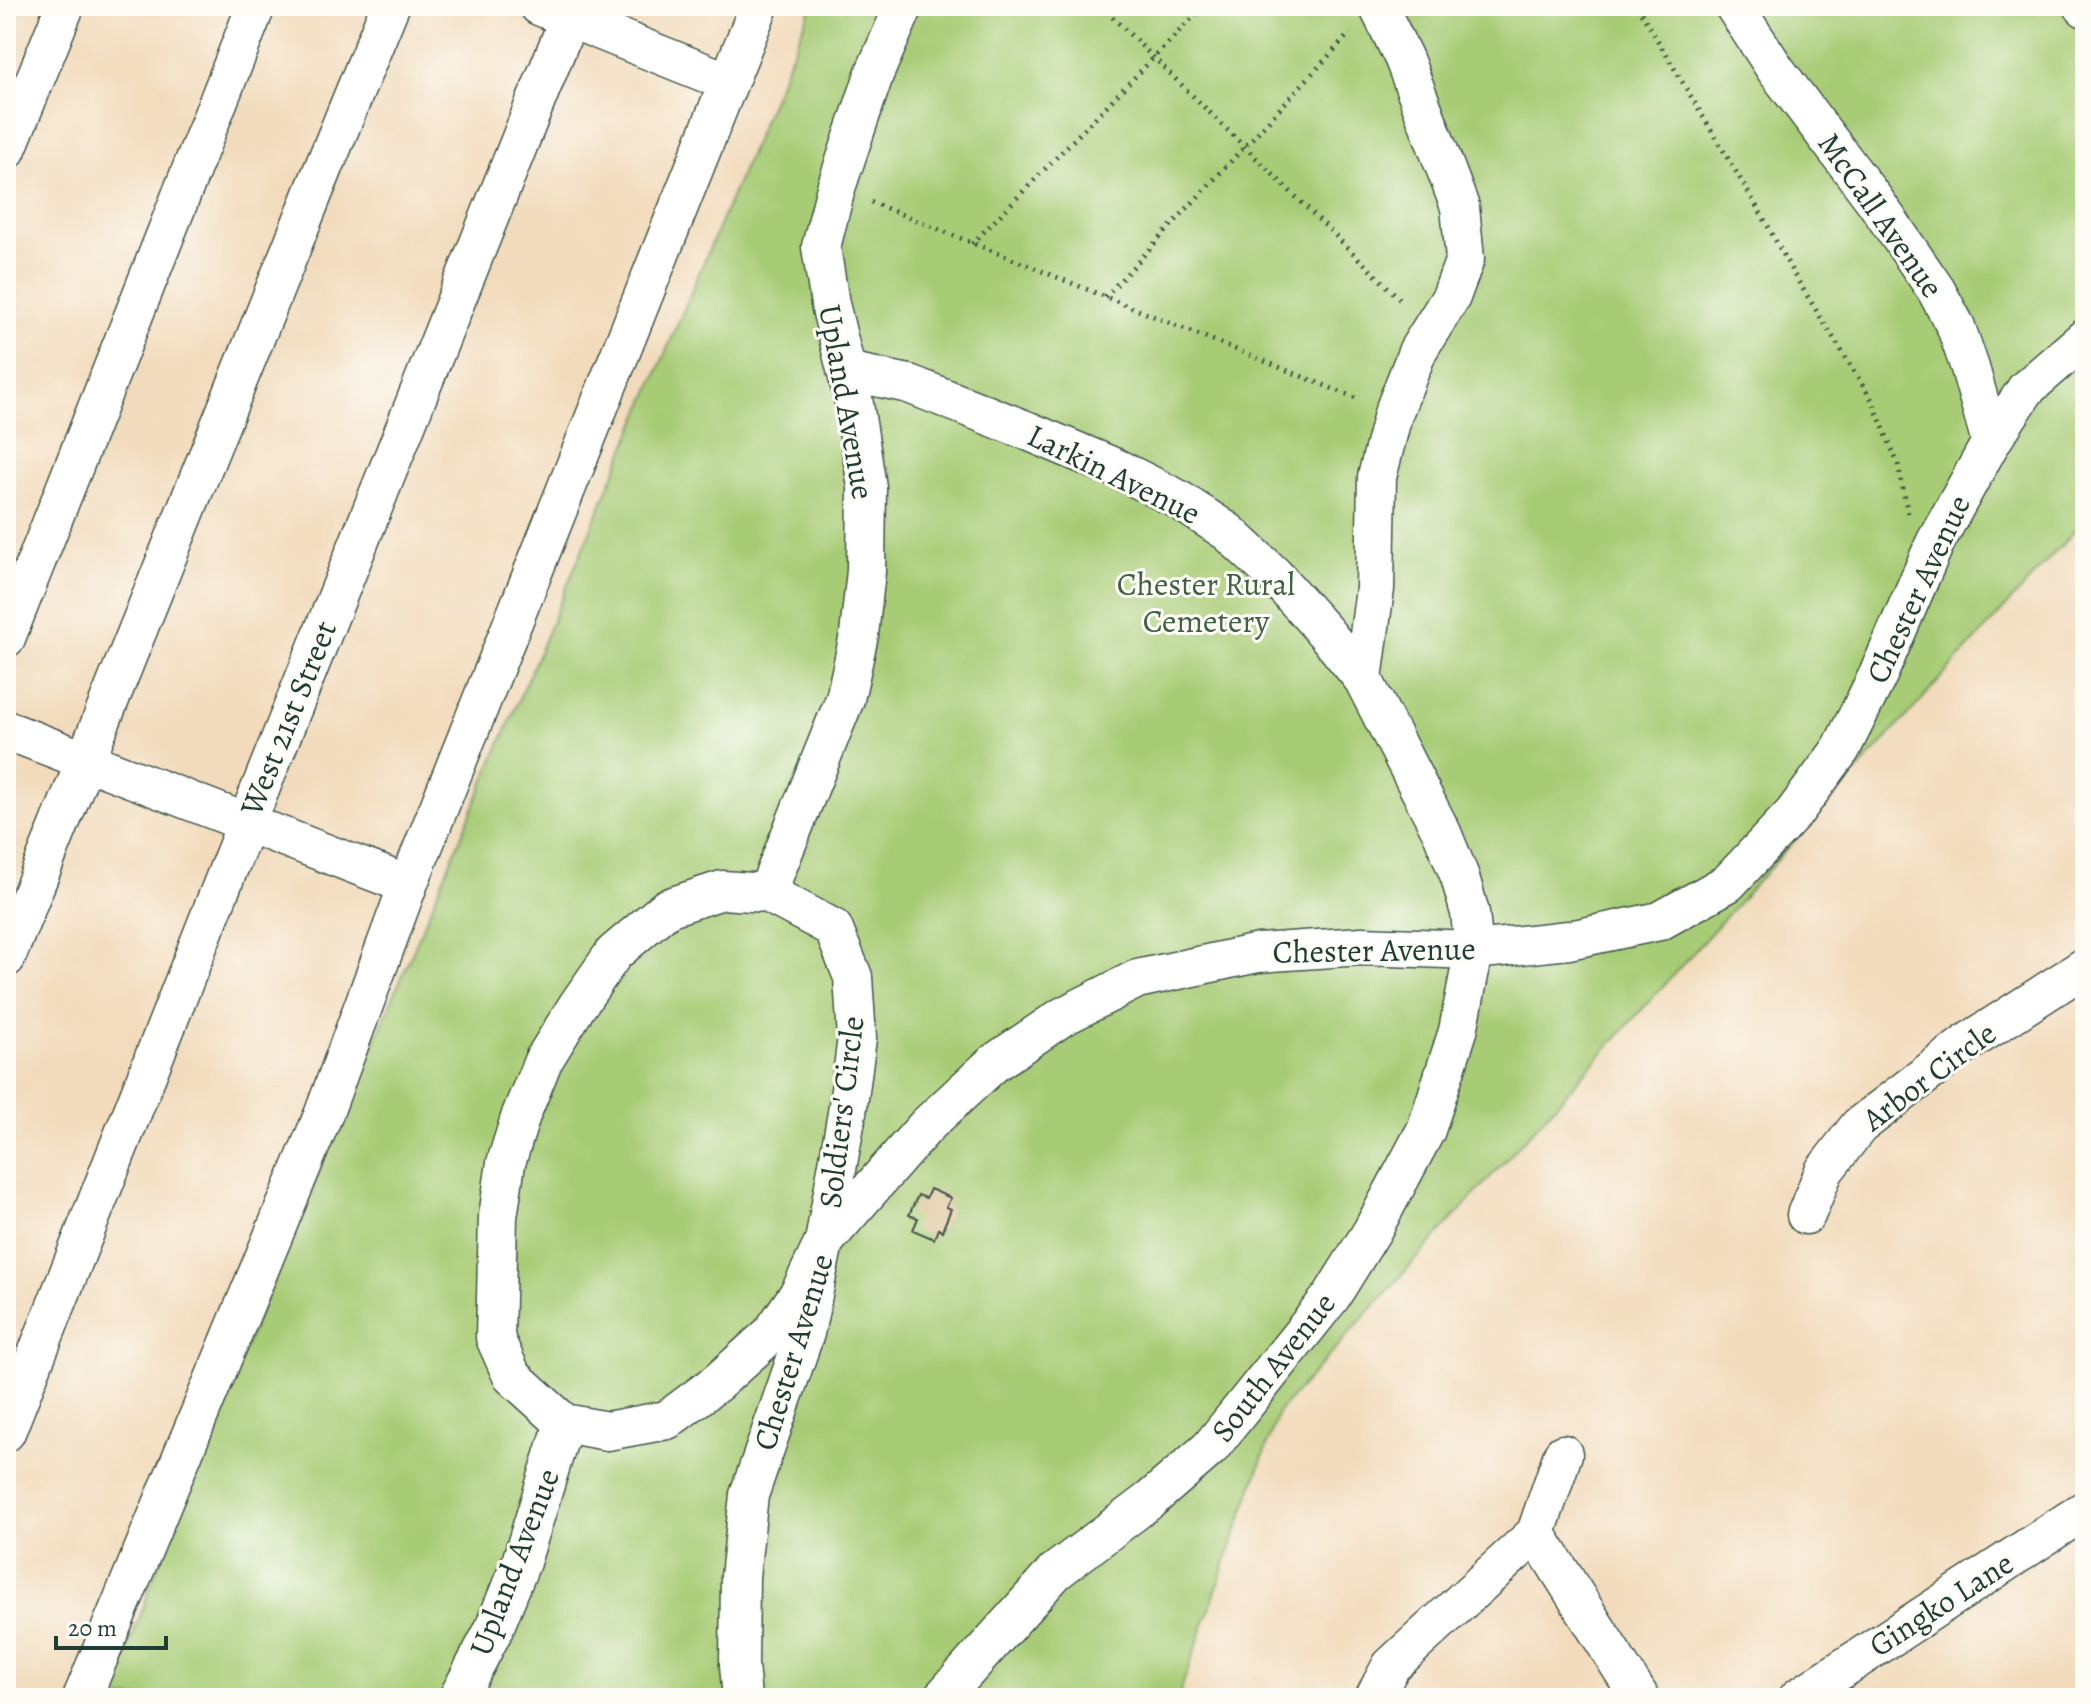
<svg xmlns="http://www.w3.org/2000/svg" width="2091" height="1704" font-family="Alegreya,serif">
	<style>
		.green { fill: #a8cc76; stroke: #648455; stroke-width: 2 }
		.building { fill: #dcbb8f }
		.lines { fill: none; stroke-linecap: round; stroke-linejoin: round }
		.minor-casing { stroke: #3f5548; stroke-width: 41 }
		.path { stroke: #3f5548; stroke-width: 5; stroke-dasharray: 2 6; stroke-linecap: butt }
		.minor { stroke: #fff; stroke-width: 38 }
		.labels { text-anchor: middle; stroke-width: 6; stroke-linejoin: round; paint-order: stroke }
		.street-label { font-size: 32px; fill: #1f3d34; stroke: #fdfcf7 }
		.park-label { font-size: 32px; fill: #416144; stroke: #fdfcf7 }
	</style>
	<rect width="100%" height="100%" fill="#fdfcf7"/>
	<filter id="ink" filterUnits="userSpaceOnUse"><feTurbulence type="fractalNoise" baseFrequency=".0125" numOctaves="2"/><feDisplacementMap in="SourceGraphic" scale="16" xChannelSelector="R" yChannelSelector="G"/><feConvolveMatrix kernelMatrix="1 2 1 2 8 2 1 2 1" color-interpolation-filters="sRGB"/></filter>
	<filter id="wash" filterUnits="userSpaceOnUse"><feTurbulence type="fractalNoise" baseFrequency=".006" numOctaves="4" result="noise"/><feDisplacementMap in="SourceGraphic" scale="32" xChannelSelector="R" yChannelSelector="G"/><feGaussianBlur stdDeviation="1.8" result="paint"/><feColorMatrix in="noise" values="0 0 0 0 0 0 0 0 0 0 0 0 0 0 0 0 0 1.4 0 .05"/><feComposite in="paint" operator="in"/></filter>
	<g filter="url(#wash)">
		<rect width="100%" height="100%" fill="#f2dbbc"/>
		<path class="green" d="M812 6H2085V519L1279 1411 1178 1698H110L191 1476Z"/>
		<g id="blocks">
			<path class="building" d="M930 1189 951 1198 946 1207 951 1209 942 1231 938 1229 934 1239 913 1230 918 1218 909 1215 918 1195 926 1198Z"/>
		</g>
	</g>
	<g filter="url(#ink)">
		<use href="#blocks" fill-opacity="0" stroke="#3f5548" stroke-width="2"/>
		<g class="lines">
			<g class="minor-casing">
				<g id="minor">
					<path d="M539 6 728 82"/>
					<path d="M1734 6 1776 70 1875 201 1936 290 1956 327 1970 368 1991 442"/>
					<path d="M2083 6 2085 8"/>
					<path d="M6 151 65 6"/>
					<path d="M847 371 909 384 1028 431 1118 469 1176 498 1228 532 1273 574 1325 632 1363 679 1442 833 1460 877 1470 913 1474 950 1458 1031 1426 1130 1372 1231 1331 1297 1210 1448 1150 1500 1055 1572 942 1698"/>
					<path d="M6 638 256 6"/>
					<path d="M1363 679 1375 589 1377 477 1393 414 1418 350 1451 297 1465 259 1460 207 1404 59 1378 6"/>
					<path d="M6 730 408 885"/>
					<path d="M722 890 767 893 833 928 853 977 857 1038 847 1113 824 1242 800 1292 771 1334 718 1382 667 1420 607 1431 564 1423 512 1376 495 1338 498 1217 506 1163 521 1115 543 1061 577 1006 614 953 667 908Z"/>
					<path d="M767 893 845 699 859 635 866 571 867 487 853 398 830 304 821 247 836 188 875 72 904 6"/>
					<path d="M6 958 315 189 390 6"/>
					<path d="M1806 1215 1824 1171 1859 1126 1967 1043 2085 967"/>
					<path d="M6 1432 247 822 574 6"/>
					<path d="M1536 1533 1640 1698"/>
					<path d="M82 1698 324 1113 408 885 759 6"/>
					<path d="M458 1698 493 1631 521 1562 564 1423"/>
					<path d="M742 1698 739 1665 740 1577 749 1495 805 1333 824 1242 927 1125 994 1063 1062 1017 1137 979 1258 953 1362 946 1474 950 1569 940 1660 921 1728 883 1794 813 1841 749 1878 675 1935 543 1991 442 2026 389 2085 338"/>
					<path d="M1374 1698 1391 1666 1536 1533 1563 1454"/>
					<path d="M1798 1698 2085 1510"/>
				</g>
			</g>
			<g class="path">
				<path d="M1101 6 1403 302"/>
				<path d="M1637 6 1763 217 1793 273 1872 400 1898 464 1908 514"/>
				<path d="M871 202 1358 399"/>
				<path d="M972 244 1204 6"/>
				<path d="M1105 297 1350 33"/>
			</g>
			<use href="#minor" class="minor"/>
		</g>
	</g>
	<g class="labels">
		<g class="street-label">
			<text transform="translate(1881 215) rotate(55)" y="11">McCall Avenue</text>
			<text transform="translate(847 402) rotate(80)" y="11">Upland Avenue</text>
			<text transform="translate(1114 474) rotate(26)" y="11">Larkin Avenue</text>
			<text transform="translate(1918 589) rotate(-65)" y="11">Chester Avenue</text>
			<text transform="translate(288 718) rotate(-68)" y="11">West 21st Street</text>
			<text transform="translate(1374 950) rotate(-1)" y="11">Chester Avenue</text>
			<text transform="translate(1929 1076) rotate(-37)" y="11">Arbor Circle</text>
			<text transform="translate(841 1112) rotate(-83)" y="11">Soldiers' Circle</text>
			<text transform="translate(793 1352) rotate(-73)" y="11">Chester Avenue</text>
			<text transform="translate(1273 1367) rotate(-52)" y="11">South Avenue</text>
			<text transform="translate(514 1562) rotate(-69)" y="11">Upland Avenue</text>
			<text transform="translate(1941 1604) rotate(-33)" y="11">Gingko Lane</text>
		</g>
		<g class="park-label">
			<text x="1206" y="595">Chester Rural<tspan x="1206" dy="37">Cemetery</tspan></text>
		</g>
	</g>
	<rect width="2091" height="1704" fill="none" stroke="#fdfcf7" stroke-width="32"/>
	<path d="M56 1636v12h110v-12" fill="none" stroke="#1f3d34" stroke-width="4"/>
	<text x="68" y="1636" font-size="24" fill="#1f3d34" stroke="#fdfcf7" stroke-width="6" paint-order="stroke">20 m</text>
</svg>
